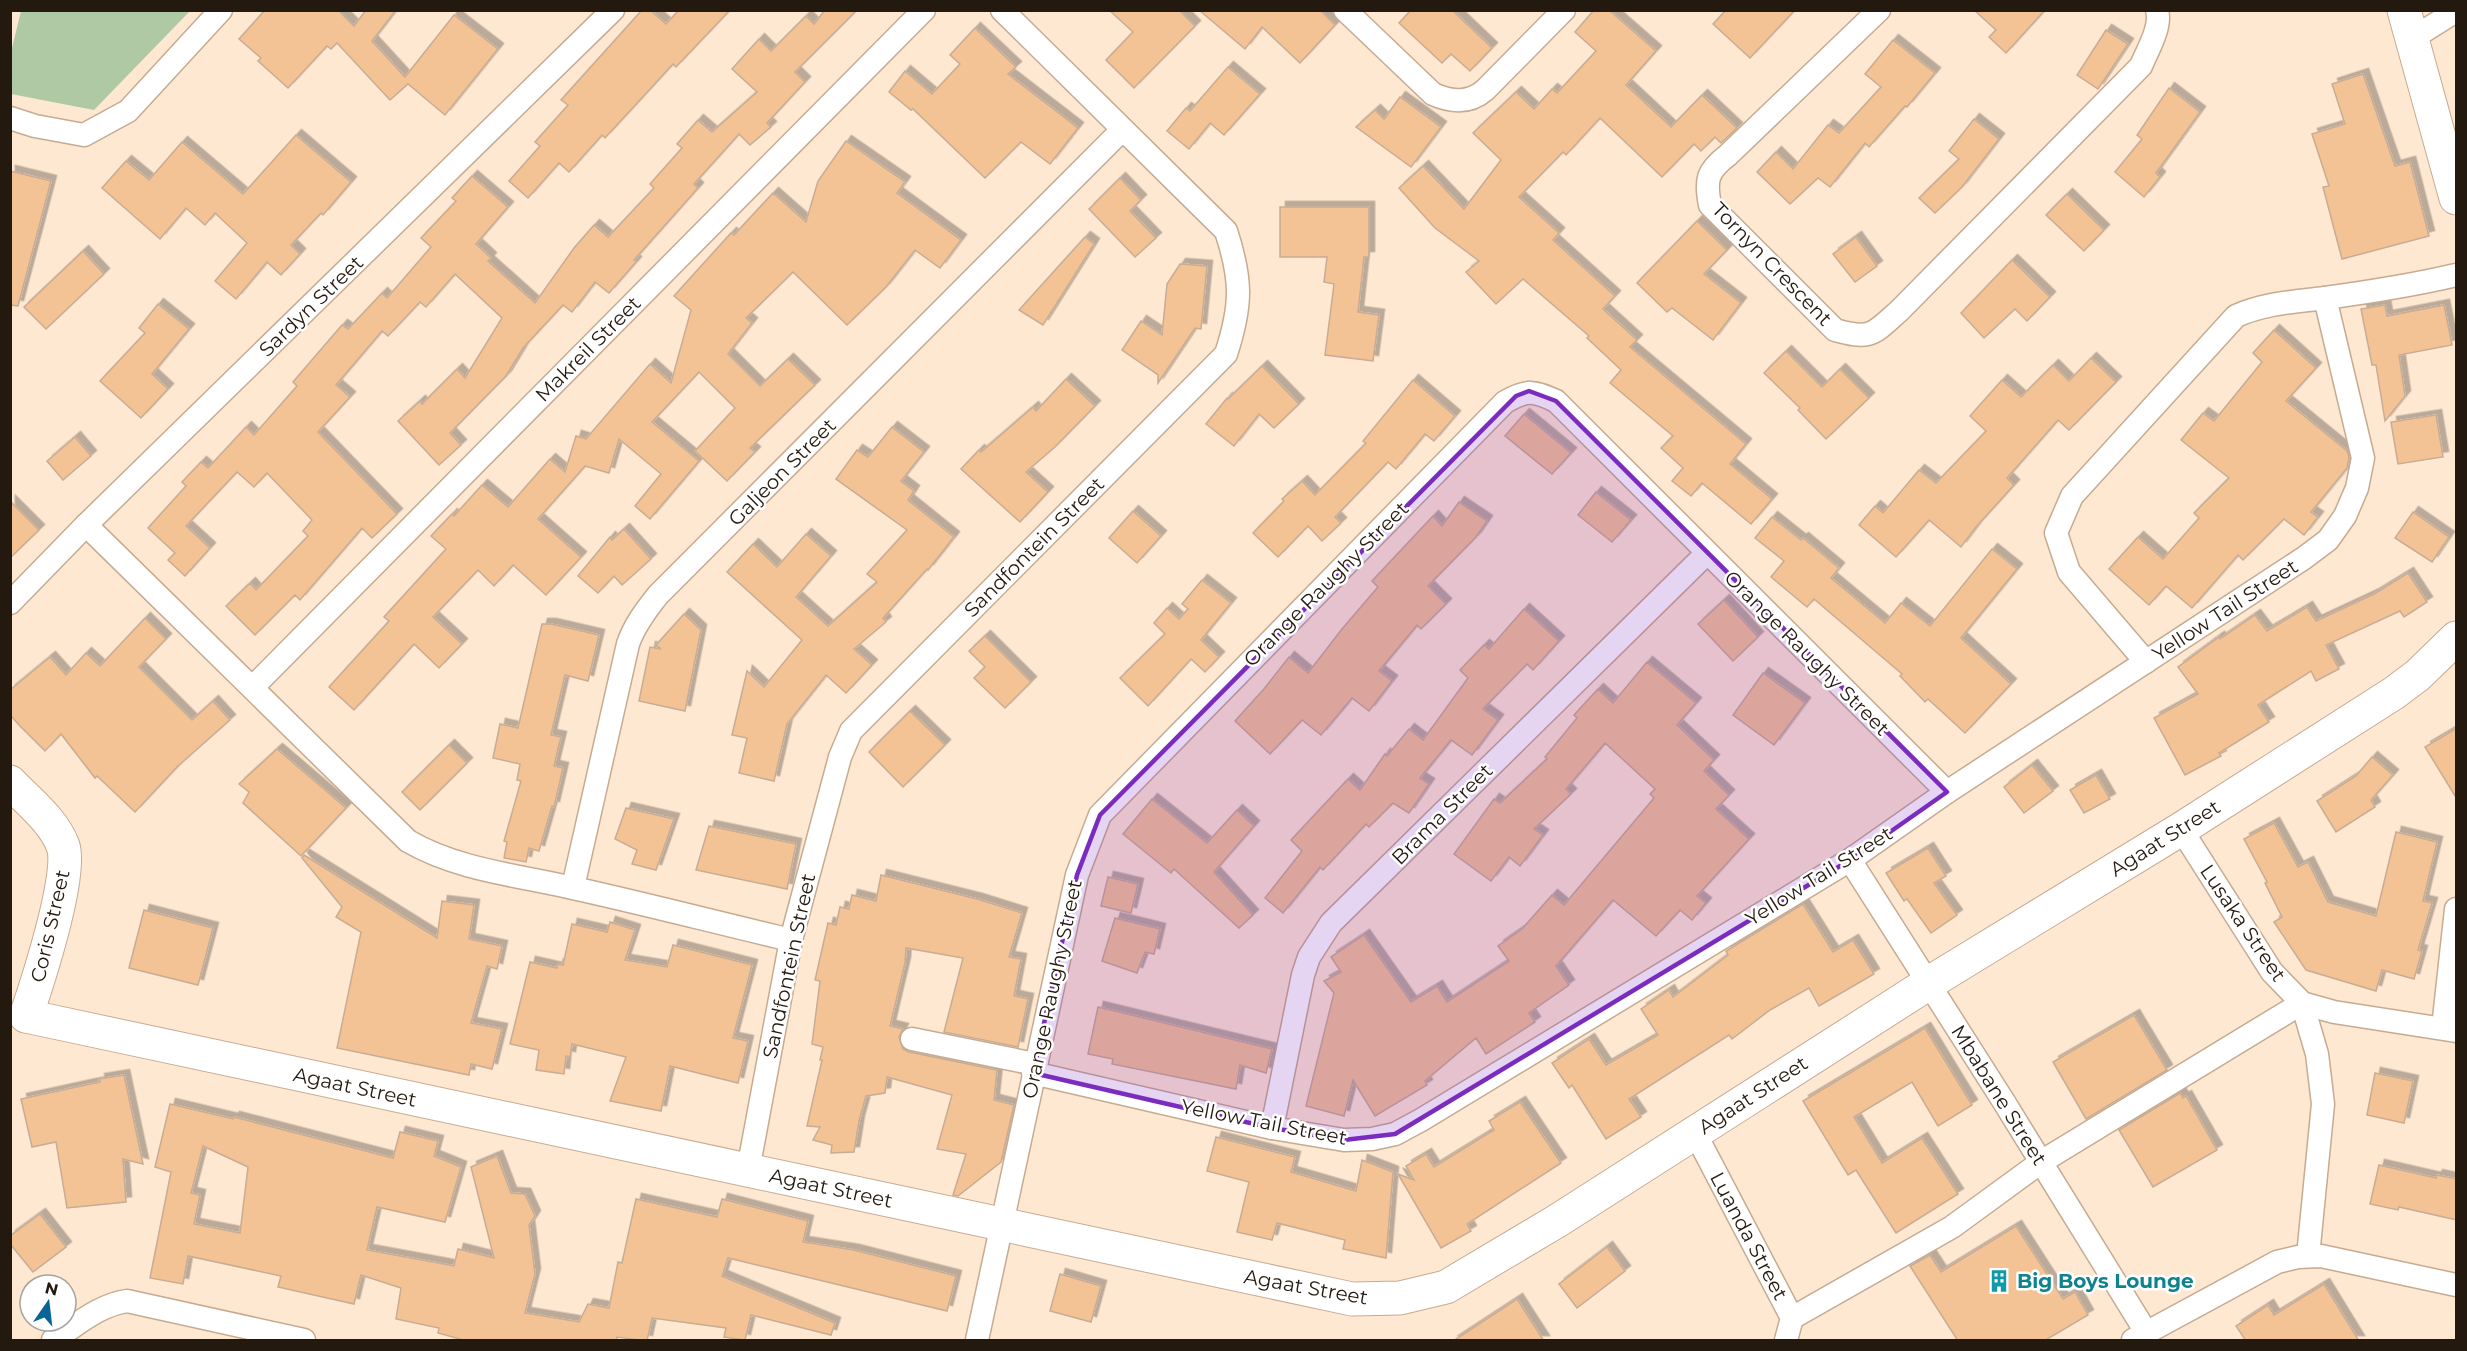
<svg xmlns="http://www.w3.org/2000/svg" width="2467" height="1351" font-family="Montserrat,sans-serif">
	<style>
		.green { fill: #afc9a5 }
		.building { fill: #f3c396; stroke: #c8ac93; stroke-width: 1.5; fill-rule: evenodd; filter: url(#shadow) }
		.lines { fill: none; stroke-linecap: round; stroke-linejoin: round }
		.street-casing { stroke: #c6ab91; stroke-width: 25 }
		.secondary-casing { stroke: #c6ab91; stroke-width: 35 }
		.street { stroke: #fff; stroke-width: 22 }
		.secondary { stroke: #fff; stroke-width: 33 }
		.marked { fill: #7b2cbf; fill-opacity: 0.2; stroke: #7b2cbf; stroke-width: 4.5; stroke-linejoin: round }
		.labels { text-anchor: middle; stroke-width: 5; stroke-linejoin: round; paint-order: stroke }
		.street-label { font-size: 20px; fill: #23190f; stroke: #fff }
		.culture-label { font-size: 20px; font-weight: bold; fill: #0d838f; stroke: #fff; text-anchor: start }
	</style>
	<defs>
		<filter id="shadow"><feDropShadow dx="5.5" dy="-5.5" stdDeviation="0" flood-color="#0004"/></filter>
	</defs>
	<rect width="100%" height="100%" fill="#ffe8d2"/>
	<path class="green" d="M21 11V10L190 11 94 110 11 94V52Z"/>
	<g class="building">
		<path d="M265 10H338L354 26 366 10H396L372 41 405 77 454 15 498 49 445 115 408 84 390 100 337 43 331 49 327 46 288 88 258 61 261 58 239 39Z"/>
		<path d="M642 10H650L666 24 679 10H730L676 67 673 64 605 138 602 135 569 172 559 163 528 198 509 181 540 146 535 142 568 105 561 100Z"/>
		<path d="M825 10H857L795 72 805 82 767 123 771 127 750 145 739 134 694 184 698 188 634 260 636 262 609 293 595 282 572 312 563 305 523 348 506 376 450 433 461 445 439 465 398 421 420 401 422 404 457 369 465 378 502 318 455 274 426 307 420 302 388 336 382 331 336 385 350 397 318 432 397 514 372 538 362 528 300 600 295 595 255 635 226 606 250 583 256 590 308 536 303 531 312 520 267 473 254 487 237 472 186 526 210 548 185 576 168 560 175 553 148 528 186 486 182 482 201 462 208 468 246 427 254 435 297 386 293 382 342 325 348 329 382 293 387 298 431 247 421 238 456 201 452 198 472 176 508 207 476 244 491 258 488 261 535 303 574 248 594 225 608 237 654 188 650 184 682 148 677 144 698 120 712 132 757 92 732 69 759 39 771 51 806 16 814 24Z"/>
		<path d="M1109 10H1179L1195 26 1134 88 1106 60 1133 32Z"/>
		<path d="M1199 10H1320L1335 25 1300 63 1262 27 1245 49Z"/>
		<path d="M1411 10H1452L1492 48 1470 71 1451 54 1442 63 1399 23Z"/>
		<path d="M1594 10H1609L1656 51 1626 85 1671 127 1702 95 1737 128 1721 143 1715 137 1701 151 1694 144 1662 177 1600 118 1566 155 1563 152 1519 197 1559 233 1553 240 1615 296 1603 309 1637 340 1630 347 1746 444 1730 464 1772 499 1751 524 1702 483 1691 496 1672 481 1683 468 1661 448 1673 436 1610 383 1621 370 1587 338 1589 336 1523 279 1496 304 1466 272 1479 261 1435 228 1399 188 1423 166 1464 209 1501 160 1473 133 1516 92 1534 109 1552 89 1557 93 1596 51 1575 32Z"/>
		<path d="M1726 10H1795L1750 58 1713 24Z"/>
		<path d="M1974 10H2045L2006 53 1989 37 1996 30Z"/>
		<path d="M975 28 1016 67 1008 74 1078 128 1050 164 1021 142 985 178 913 109 911 110 889 92 905 71 932 94 960 64 950 55Z"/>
		<path d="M2106 30 2128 44 2098 89 2077 75Z"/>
		<path d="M1893 40 1935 73 1907 107 1905 106 1869 147 1865 143 1830 187 1818 178 1790 204 1757 172 1776 152 1793 169 1828 125 1839 133 1881 87 1865 74Z"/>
		<path d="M1228 67 1260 94 1224 135 1210 123 1189 149 1167 131 1186 108 1190 111Z"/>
		<path d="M2363 74 2395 166 2410 162 2429 236 2342 259 2323 187 2329 186 2312 134 2345 124 2332 84Z"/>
		<path d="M2169 88 2200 112 2156 173 2160 177 2144 197 2115 172 2142 139 2137 135Z"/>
		<path d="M1400 97 1441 127 1411 167 1356 127 1375 110 1384 119Z"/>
		<path d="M1974 119 1999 139 1962 187 1935 213 1919 198 1959 159 1949 151Z"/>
		<path d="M296 135 351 182 323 215 321 213 291 245 300 254 281 275 267 262 236 299 215 281 247 243 215 213 205 225 186 208 160 239 102 188 126 161 149 180 182 142 243 194Z"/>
		<path d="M846 141 905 182 897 193 961 240 940 268 915 250 886 287 847 325 793 272 746 318 752 323 728 354 760 386 788 359 815 385 750 448 755 452 727 481 695 451 735 408 699 372 652 422 699 461 650 519 635 506 661 474 619 439 609 473 585 466 538 519 581 557 546 595 513 565 494 586 478 570 433 617 462 644 439 668 414 644 354 710 329 687 389 621 384 617 446 549 431 536 452 514 454 516 482 485 508 507 550 459 565 472 576 436 586 439 650 364 671 383 691 310 674 296 731 233 734 235 773 193 806 222 818 181Z"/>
		<path d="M10 171 51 181 18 306 10 305Z"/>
		<path d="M1120 178 1141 200 1130 211 1156 238 1135 257 1089 209Z"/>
		<path d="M2067 194 2104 230 2084 251 2046 215Z"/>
		<path d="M1280 207H1369V257H1364L1358 312 1379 315 1373 361 1325 355 1334 284 1324 282 1327 257H1280Z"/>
		<path d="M1697 221 1727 250 1704 274 1741 303 1713 340 1672 308 1667 312 1637 283Z"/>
		<path d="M1085 237 1094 244 1043 325 1019 310Z"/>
		<path d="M1856 237 1877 266 1855 282 1833 254Z"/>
		<path d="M83 251 104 274 46 329 24 307Z"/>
		<path d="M2012 260 2050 297 2027 321 2015 309 1984 338 1961 313Z"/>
		<path d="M1180 264 1207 266 1201 329 1195 328 1158 383V375L1122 350 1141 321 1162 335 1167 284Z"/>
		<path d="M158 304 189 329 152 374 168 389 141 418 100 381 145 333 139 328Z"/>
		<path d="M2385 305 2387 316 2444 305 2452 345 2399 355 2405 396 2385 421 2376 365H2372L2361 309Z"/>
		<path d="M2274 330 2316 368 2286 401 2347 451 2349 458 2347 468 2311 512 2318 517 2304 535 2284 519 2243 560 2238 555 2192 608 2166 586 2149 605 2109 569 2138 537 2163 559 2199 518 2194 513 2229 478 2181 440 2203 413 2214 421 2262 362 2253 353Z"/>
		<path d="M1786 351 1822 387 1840 369 1869 398 1826 439 1798 410 1800 408 1764 373Z"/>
		<path d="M2091 358 2116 382 2069 430 2058 420 2007 478 2014 485 1976 527 1961 547 1929 520 1896 557 1859 525 1875 506 1883 513 1919 470 1936 483 1986 431 1970 416 2002 380 2021 397 2053 365 2069 381Z"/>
		<path d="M1262 366 1299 404 1274 428 1259 414 1234 446 1206 424 1227 398 1228 399Z"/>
		<path d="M1066 379 1095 406 1055 447 1026 472 1048 492 1020 522 961 469 979 450 981 452 1033 407 1036 411Z"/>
		<path d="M1413 380 1455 416 1434 441 1425 434 1396 469 1388 462 1335 517 1341 523 1322 541 1308 526 1278 557 1253 533 1284 501 1282 499 1302 481 1315 495 1366 443 1363 441Z"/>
		<path d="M1524 414 1571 453 1552 474 1505 436Z"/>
		<path d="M2436 415 2443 457 2398 464 2391 422Z"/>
		<path d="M892 427 924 452 901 481 914 491 908 500 954 537 928 570 927 569 883 618 886 622 854 649 872 665 846 693 826 675 787 724 774 781 739 773 747 738 732 735 747 671 764 687 802 640 727 572 753 544 777 567 806 534 831 556 796 597 828 626 877 582 867 574 907 530 836 479 857 450 868 457Z"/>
		<path d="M75 437 91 456 63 480 47 461Z"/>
		<path d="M1596 492 1631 520 1612 542 1578 515Z"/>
		<path d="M10 501 39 530 10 558Z"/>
		<path d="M1459 502 1487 521 1476 537 1428 586 1446 604 1421 629 1417 625 1379 671 1392 681 1369 711 1352 698 1321 735 1302 720 1270 754 1235 721 1264 689 1289 657 1308 673 1342 629 1378 587 1372 581 1433 516 1442 526Z"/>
		<path d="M1133 511 1161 536 1137 563 1109 538Z"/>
		<path d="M2413 512 2449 537 2432 562 2395 538Z"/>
		<path d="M1772 517 1801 540 1803 538 1839 568 1831 578 1885 623 1901 603 1930 626 1992 549 2017 569 1961 638 2011 684 1965 733 1928 699 1925 702 1900 676 1902 674 1814 599 1807 607 1771 577 1784 561 1755 538Z"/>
		<path d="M624 529 651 559 622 585 614 576 598 593 578 576 610 537 612 540Z"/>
		<path d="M2408 573 2427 602 2404 617 2400 611 2326 645 2339 669 2316 681 2311 671 2258 705 2269 722 2219 753 2221 756 2185 775 2154 718 2198 694 2178 667 2219 637 2220 639 2255 615 2267 631 2307 607 2316 621 2374 594Z"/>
		<path d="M1202 580 1231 603 1201 640 1219 657 1205 672 1191 659 1148 706 1120 678 1165 634 1154 623 1167 608 1179 619 1188 609 1182 604Z"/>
		<path d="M1724 600 1758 637 1733 661 1698 624Z"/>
		<path d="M1524 609 1559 641 1533 670 1527 664 1483 709 1498 720 1472 755 1451 740 1420 778 1429 784 1409 813 1393 803 1369 827 1366 824 1323 870 1320 867 1283 913 1265 898 1302 851 1291 840 1348 779 1360 790 1385 754 1387 756 1409 729 1423 740 1468 678 1460 670 1484 645 1489 649Z"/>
		<path d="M684 614 701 630 685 711 639 701 650 647 661 649 656 645Z"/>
		<path d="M145 618 166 639 139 667 192 720 213 701 230 720 177 767 135 812 97 776 95 778 61 734 45 751 20 726 10 715V690L50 657 66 675 86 653 100 666Z"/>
		<path d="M542 624H551L599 635 588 681 565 675 551 735 561 737 554 766 563 768 554 807 552 806 539 851 529 848 526 862 504 858 507 842 504 841 521 781 517 780 520 764 493 758 500 724 518 728Z"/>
		<path d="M985 636 1031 682 1005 708 974 678 985 667 969 651Z"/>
		<path d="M1647 662 1696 703 1677 725 1714 760 1704 771 1729 795 1716 809 1749 839 1697 896 1706 903 1692 920 1680 910 1656 936 1613 900 1556 966 1569 985 1529 1013 1535 1022 1486 1054 1476 1038 1425 1081 1427 1085 1375 1116 1353 1080 1344 1116 1306 1106 1334 993 1324 981 1341 972 1331 957 1364 935 1411 1002 1437 986 1447 1002 1509 961 1498 946 1522 929 1552 895 1564 905 1654 798 1650 794 1655 789 1605 743 1566 789 1571 794 1534 829 1543 835 1520 866 1509 857 1491 881 1454 854 1494 799 1500 803 1547 759 1545 757 1577 718 1574 715 1598 689 1613 703Z"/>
		<path d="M1763 673 1805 703 1774 745 1733 715Z"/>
		<path d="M910 711 945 745 903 787 869 752Z"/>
		<path d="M2457 728V799L2425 747Z"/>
		<path d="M449 745 467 763 420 810 402 792Z"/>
		<path d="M277 749 346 808 301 856 243 803 249 792 239 784Z"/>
		<path d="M2372 757 2393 775 2371 800 2375 807 2336 832 2317 801 2356 776Z"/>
		<path d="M2032 765 2053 791 2024 813 2004 787Z"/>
		<path d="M2096 775 2110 799 2084 813 2070 790Z"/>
		<path d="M1152 799 1207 843 1237 810 1254 826 1214 872 1253 915 1239 928 1174 869 1171 873 1123 834Z"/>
		<path d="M626 808 674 819 656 870 632 864 637 850 615 839Z"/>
		<path d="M2274 823 2298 867 2308 862 2328 902 2376 916 2396 832 2437 842 2423 901 2432 903 2418 950 2422 951 2414 979 2382 970 2376 991 2306 970 2274 922 2282 917 2265 883 2267 882 2244 839Z"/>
		<path d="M709 826 796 844 787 889 696 870Z"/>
		<path d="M1928 848 1946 876 1934 883 1957 915 1931 933 1907 899 1904 901 1886 873Z"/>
		<path d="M304 855 437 938 442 901 474 905 469 939 502 946 497 969 487 966 471 1023 502 1029 492 1069 471 1064 469 1075 337 1048 361 932 336 917 342 907 302 858Z"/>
		<path d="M881 875 977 899 1022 913 1009 957 1021 959 1014 996 1028 999 1018 1047 944 1032 963 958 906 948 905 963 890 1026 903 1029 899 1037 903 1049 909 1052 997 1070 994 1100 1014 1105 1001 1162 958 1196 953 1195 966 1154 937 1149 952 1095 887 1077 885 1093 866 1096 859 1121 854 1152 831 1153 832 1145 813 1140 820 1127 807 1126 822 1060H820L823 1047 812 1044 820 981 815 980 828 923 836 925 840 907 849 909 852 895 876 901Z"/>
		<path d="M1108 877 1138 884 1131 913 1101 906Z"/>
		<path d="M1803 904 1833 952 1853 940 1874 974 1819 1006 1809 988 1770 1010 1732 1039 1729 1035 1629 1099 1641 1117 1606 1139 1572 1085 1569 1088 1552 1063 1589 1039 1606 1065 1658 1035 1641 1009 1669 990 1673 997 1728 955 1726 951Z"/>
		<path d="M144 910 213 928 198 985 129 968Z"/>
		<path d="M1115 918 1160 929 1154 954 1145 952 1137 973 1102 961Z"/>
		<path d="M610 922 635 930 625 960 667 967 673 945 752 965 733 1038 748 1041 738 1083 670 1066 661 1111 610 1101 626 1057 572 1044 570 1057 566 1056 564 1074 536 1070 539 1050 510 1044 530 962 557 968 558 964 563 965 572 924 607 932Z"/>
		<path d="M1098 1007 1272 1049 1266 1073 1240 1065 1236 1089 1112 1064 1113 1059 1088 1054Z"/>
		<path d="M2134 1015 2167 1070 2086 1119 2053 1062Z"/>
		<path d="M1925 1028 1972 1105 1938 1126 1912 1082 1854 1117 1882 1163 1922 1138 1958 1194 1896 1233 1856 1170 1848 1175 1803 1101Z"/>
		<path d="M2375 1073 2413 1081 2404 1123 2367 1115Z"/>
		<path d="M124 1075 143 1164 123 1159 126 1202 67 1208 56 1142 32 1147 21 1099 100 1082 99 1079Z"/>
		<path d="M2180 1093 2183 1098 2186 1096 2217 1150 2153 1187 2119 1130Z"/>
		<path d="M1520 1102 1561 1163 1467 1224 1471 1231 1441 1248 1398 1174 1414 1180 1406 1166 1426 1154 1434 1167 1494 1130 1489 1121Z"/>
		<path d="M170 1104 233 1119 234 1117 393 1158 400 1132 438 1141 434 1156 461 1167 445 1222 377 1207 367 1250 454 1266 458 1249 494 1258 471 1167 497 1156 511 1193 525 1194 535 1216 529 1225 535 1274 525 1313 579 1322 588 1304 609 1308 618 1262 622 1263 636 1199 717 1217 722 1199 808 1221 803 1242 854 1250 956 1276 947 1311 728 1258 722 1276 835 1323 831 1335 751 1315 745 1340 724 1337 726 1328 652 1318 647 1341 617 1337V1341H467L438 1333 439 1328 396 1319 401 1288 361 1275 354 1304 278 1287 281 1276 188 1256 183 1284 150 1278 171 1172 155 1167ZM203 1146 248 1167 240 1233 194 1224 200 1195 191 1193Z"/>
		<path d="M1216 1137 1295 1157 1291 1172 1356 1191 1362 1160 1393 1172 1386 1258 1343 1249 1345 1240 1277 1223 1272 1240 1237 1232 1249 1182 1207 1171Z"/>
		<path d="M2379 1165 2436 1178 2437 1175 2457 1179V1220L2399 1207 2398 1210 2370 1204Z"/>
		<path d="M40 1214 66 1247 33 1272 10 1244V1236Z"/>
		<path d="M2016 1226 2063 1299 2075 1292 2088 1315 2044 1341H1958L1910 1266 1930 1255 1941 1272Z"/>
		<path d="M1607 1247 1625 1271 1577 1308 1559 1284Z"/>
		<path d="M1060 1274 1101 1286 1091 1322 1050 1311Z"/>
		<path d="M2324 1284 2359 1341H2246L2236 1326 2268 1305 2274 1315Z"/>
		<path d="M1517 1299 1544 1341H1453Z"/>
	</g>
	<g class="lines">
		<g class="street-casing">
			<g id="street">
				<path d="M1345 10 1433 94C1451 102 1469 104 1485 90L1564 10"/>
				<path d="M1879 10 1728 155C1707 171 1705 180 1710 205L1835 330C1871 340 1872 335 1899 311L2141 66C2147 51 2162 27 2157 10"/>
				<path d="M2413 38 2456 11"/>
				<path d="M10 118 35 126 84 135 128 111 221 10"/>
				<path d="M86 525 408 841C458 870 517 875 573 888 646 904 718 923 791 940"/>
				<path d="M10 603 86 525 613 10"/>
				<path d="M2146 662 2069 572 2056 533 2072 496 2236 316C2265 303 2294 302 2325 298 2369 292 2414 285 2456 275"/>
				<path d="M253 687 924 10"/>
				<path d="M2181 829 2272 972 2302 1003 2334 1012 2456 1031"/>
				<path d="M1850 860 2004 1102 2146 1332"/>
				<path d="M573 887 628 644C634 626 646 610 658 595L1122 130"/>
				<path d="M2443 1028 2456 909"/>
				<path d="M912 1039 1035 1064"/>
				<path d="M1033 1073 1272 1128 1344 1140 1372 1139 1395 1134 1421 1120 1850 860 1947 792 2304 558 2328 540 2345 516 2357 488 2363 458 2325 298"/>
				<path d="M1272 1128 1303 975 1309 957 1331 923 1706 554"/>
				<path d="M1695 1133 1792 1318 1786 1340"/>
				<path d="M748 1170 791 940 840 757 851 731 1226 354C1242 305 1242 280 1226 231L1002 10"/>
				<path d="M1792 1318 1952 1227 2041 1162 2302 1003 2317 1054 2323 1104 2308 1256"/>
				<path d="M53 1340C77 1325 99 1305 127 1301L304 1340"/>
				<path d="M977 1340 1077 875 1100 815 1505 402C1527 389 1534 391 1556 401L1947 792"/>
				<path d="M2133 1340 2277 1262 2298 1257 2321 1256 2456 1285"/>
			</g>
		</g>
		<g class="secondary-casing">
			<g id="secondary">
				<path d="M2404 10 2456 198"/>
				<path d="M10 782C28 801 54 821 63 846 73 874 37 984 26 1016"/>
				<path d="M26 1016 1352 1299 1400 1298 1446 1287 1557 1221 1929 983 2181 829 2394 693 2418 675 2456 638"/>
			</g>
		</g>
		<use href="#street" class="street"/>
		<use href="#secondary" class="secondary"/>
	</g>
	<path class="marked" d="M1529 391 1556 401 1947 792 1850 860 1395 1134 1344 1140 1272 1128 1033 1073 1077 875 1100 815 1516 396Z"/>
	<defs>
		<g id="building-bare" transform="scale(1.8)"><path d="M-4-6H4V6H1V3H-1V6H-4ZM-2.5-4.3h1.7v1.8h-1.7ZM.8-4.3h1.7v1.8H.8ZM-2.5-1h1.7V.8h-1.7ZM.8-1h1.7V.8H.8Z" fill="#0f9aa8" stroke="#fff" stroke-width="2.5" paint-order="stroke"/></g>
	</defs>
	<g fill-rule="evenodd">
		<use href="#building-bare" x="1999" y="1281"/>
	</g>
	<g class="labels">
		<g class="street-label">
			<text transform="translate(1772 264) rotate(46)" y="7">Tornyn Crescent</text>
			<text transform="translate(311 306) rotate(-44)" y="7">Sardyn Street</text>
			<text transform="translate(588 349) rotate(-45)" y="7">Makreil Street</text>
			<text transform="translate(782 472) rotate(-45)" y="7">Galjeon Street</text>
			<text transform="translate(1034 547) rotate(-45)" y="7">Sandfontein Street</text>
			<text transform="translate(1326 584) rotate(-45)" y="7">Orange Raughy Street</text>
			<text transform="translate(2225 610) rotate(-33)" y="7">Yellow Tail Street</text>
			<text transform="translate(1807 653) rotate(45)" y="7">Orange Raughy Street</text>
			<text transform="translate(1442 814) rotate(-45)" y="7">Brama Street</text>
			<text transform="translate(2165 838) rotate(-32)" y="7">Agaat Street</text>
			<text transform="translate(1819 876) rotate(-32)" y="7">Yellow Tail Street</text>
			<text transform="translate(2243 923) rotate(56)" y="7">Lusaka Street</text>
			<text transform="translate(50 926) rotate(-77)" y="7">Coris Street</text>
			<text transform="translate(789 966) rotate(-78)" y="7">Sandfontein Street</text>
			<text transform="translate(1052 989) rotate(-78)" y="7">Orange Raughy Street</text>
			<text transform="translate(355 1087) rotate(12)" y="7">Agaat Street</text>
			<text transform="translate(1753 1095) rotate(-33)" y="7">Agaat Street</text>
			<text transform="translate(1999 1095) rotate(58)" y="7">Mbabane Street</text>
			<text transform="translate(1264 1122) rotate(11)" y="7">Yellow Tail Street</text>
			<text transform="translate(831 1188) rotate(12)" y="7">Agaat Street</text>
			<text transform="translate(1749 1236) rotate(62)" y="7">Luanda Street</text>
			<text transform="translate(1306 1287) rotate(10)" y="7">Agaat Street</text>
		</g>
		<g class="culture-label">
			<text x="2017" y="1288">Big Boys Lounge</text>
		</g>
	</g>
	<rect width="2467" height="1351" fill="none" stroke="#23190f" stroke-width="24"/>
	<g transform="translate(48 1303) rotate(14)"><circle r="28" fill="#ffffff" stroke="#a7a39f" stroke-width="1.5"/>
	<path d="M0-4.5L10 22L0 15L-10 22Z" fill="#076494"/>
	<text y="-9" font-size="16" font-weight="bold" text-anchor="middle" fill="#23190f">N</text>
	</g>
</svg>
